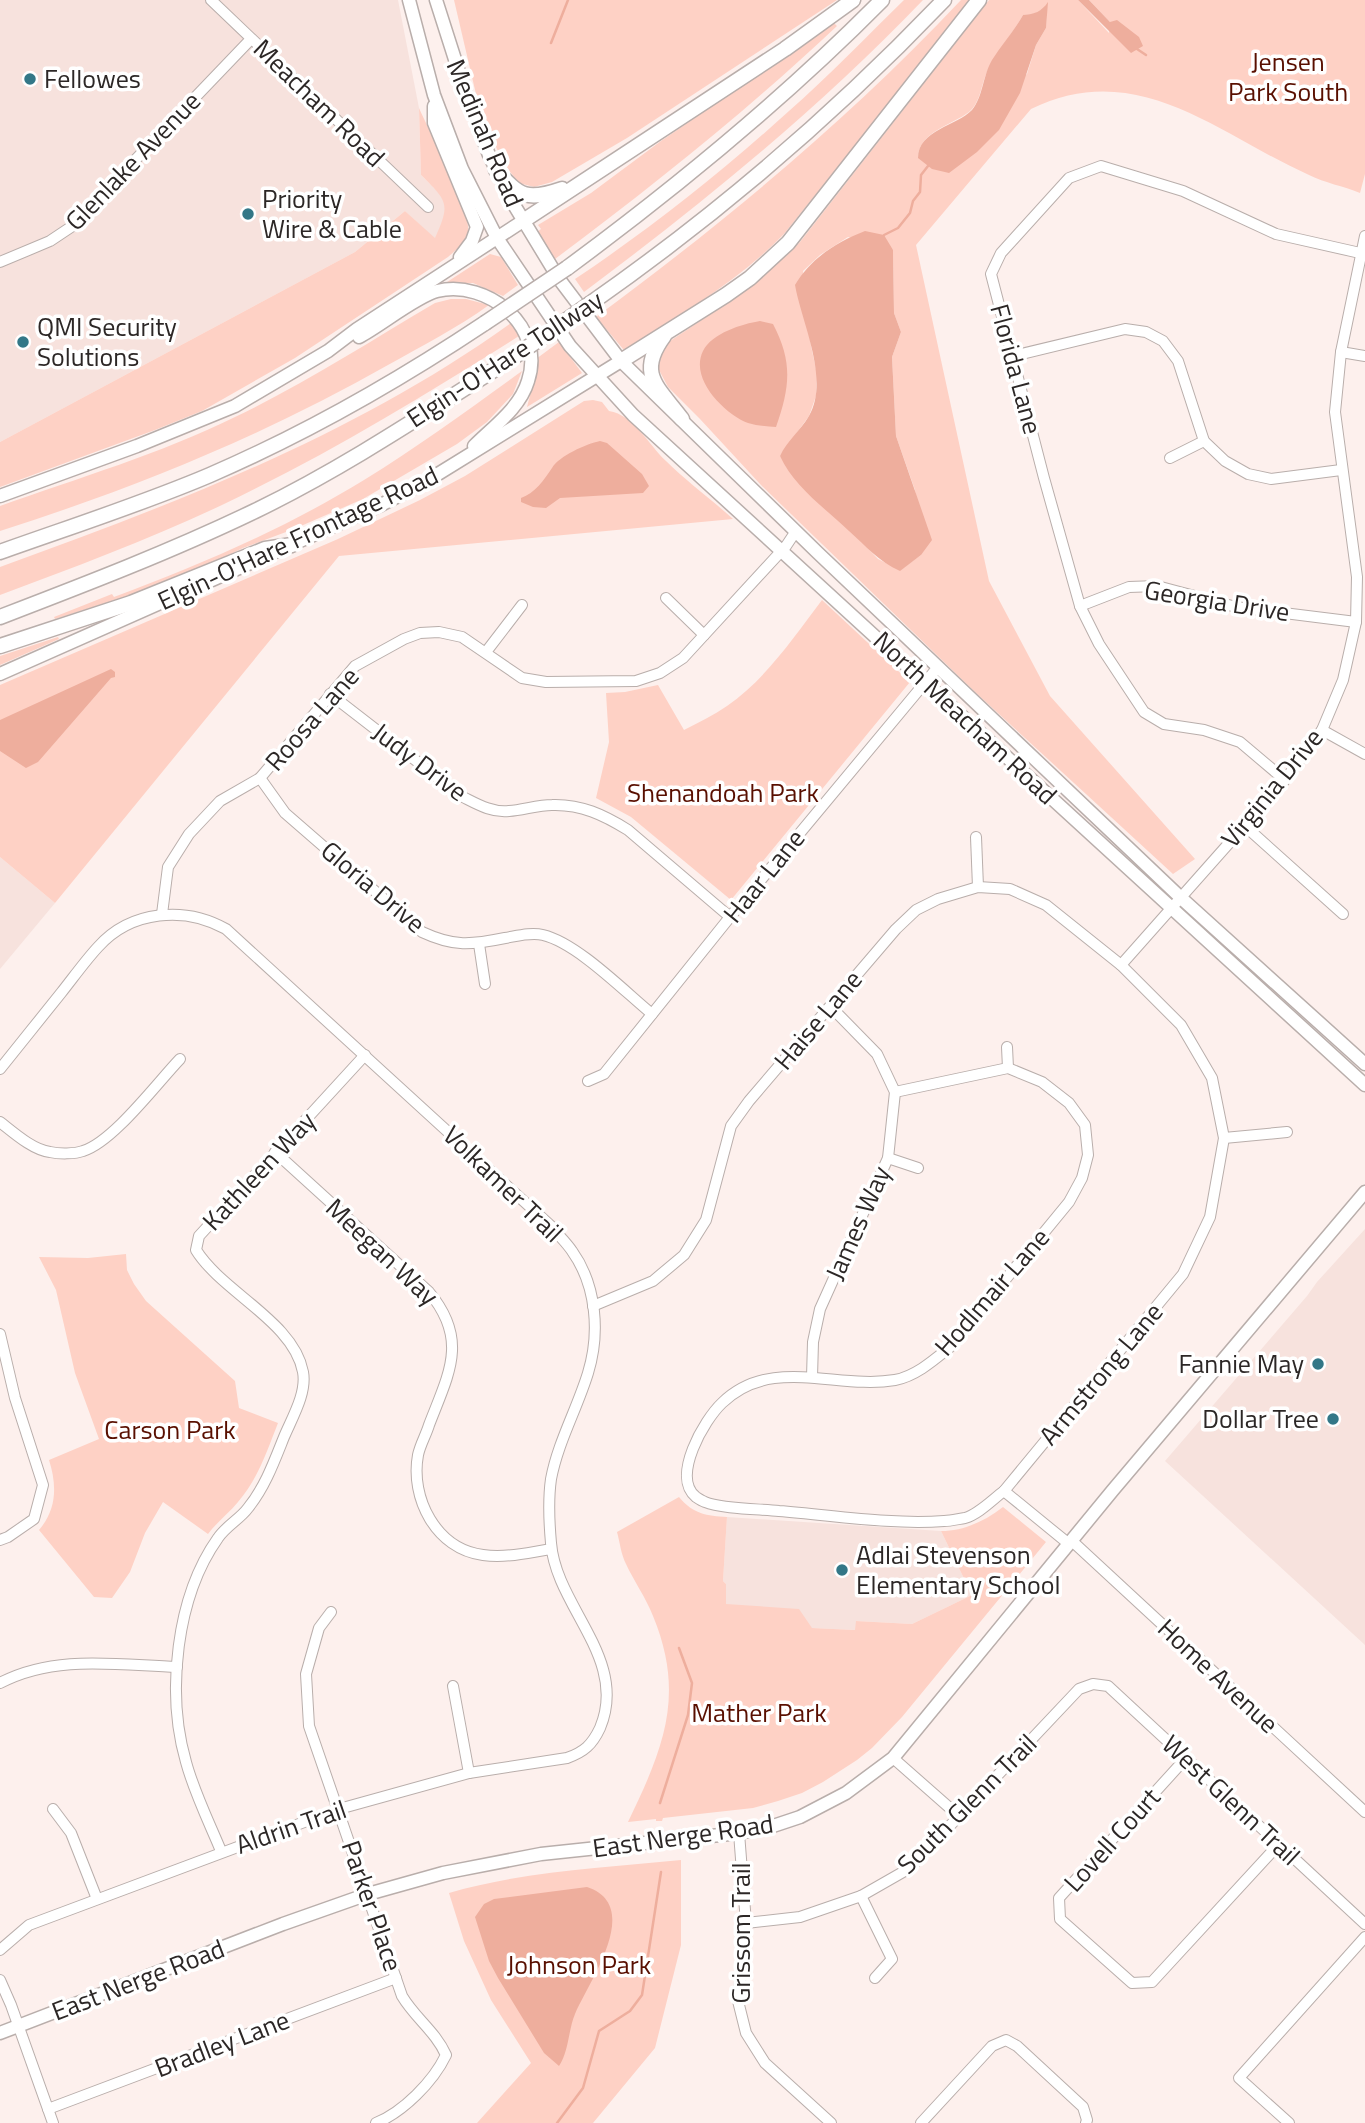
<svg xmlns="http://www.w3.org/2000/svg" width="1365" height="2123" font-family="'Titillium Web',sans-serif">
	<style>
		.built { fill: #f7e2dd }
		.green { fill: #fed1c5; fill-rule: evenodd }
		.water { fill: #eeae9d }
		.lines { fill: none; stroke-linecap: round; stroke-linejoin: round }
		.stream { stroke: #eeae9d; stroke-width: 2.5 }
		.minor-casing { stroke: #b9aeab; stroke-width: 12 }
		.major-casing { stroke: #b9aeab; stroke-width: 15 }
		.highway-casing { stroke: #b9aeab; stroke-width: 17 }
		.minor { stroke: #fff; stroke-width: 10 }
		.major { stroke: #fff; stroke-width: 12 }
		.highway { stroke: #fff; stroke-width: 14 }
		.highway-bridge-casing { stroke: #b9aeab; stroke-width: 17; stroke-linecap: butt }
		.highway-bridge { stroke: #fff; stroke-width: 14 }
		.poi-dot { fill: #337787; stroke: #fff; stroke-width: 2.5 }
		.labels { text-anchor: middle; stroke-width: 7; stroke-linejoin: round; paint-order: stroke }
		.park-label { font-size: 26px; fill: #590f00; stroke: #fff }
		.poi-label { font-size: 26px; fill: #2c2726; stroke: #fff; text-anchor: start }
		.street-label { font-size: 26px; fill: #2c2726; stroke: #fff }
	</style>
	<rect width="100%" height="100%" fill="#fdf0ed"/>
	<g class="built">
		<path d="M0 0H398L419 108 421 175 442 196 446 206 443 222 435 239 405 211 355 252 0 442Z"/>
		<path d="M0 857 55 903 0 969Z"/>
		<path d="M1365 1229V1645L1165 1461 1307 1296 1317 1282Z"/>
		<path d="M727 1517 941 1531 972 1595 912 1624 857 1621 856 1630 812 1628 725 1604 726 1584 723 1581Z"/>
	</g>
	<g class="green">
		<path d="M454 0H837L627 138 552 182 534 187 519 183 503 163 479 107Z"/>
		<path d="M904 0H923C820 108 703 203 584 292L575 279C650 229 722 172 789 111 829 76 866 37 904 0Z"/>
		<path d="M961 0H972L784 234C738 282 681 313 626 351L623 349 596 317C726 221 850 118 961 0Z"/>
		<path d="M989 0H1078L1109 33 1110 22 1089 0H1365V174L1360 193C1343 186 1325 183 1309 175 1217 134 1138 57 1031 109L916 245 989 581 1050 696 1195 859 1173 874 976 693 761 485 700 419 668 387 658 368 662 350 670 341C716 311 761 282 800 242ZM1047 4 1046 28 1036 45 1027 74 918 158C918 132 952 125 969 112 979 104 981 88 985 77 992 57 1012 35 1023 15 1034 14 1040 14 1047 4ZM848 237 893 250 894 313 901 332 892 357 896 436 915 490 921 555 900 570 878 559 780 456 809 416 816 396 817 374 811 346 803 271 820 255Z"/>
		<path d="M834 23 837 26C748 110 653 186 555 259L537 232 541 229 538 225 591 193 661 141Z"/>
		<path d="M419 108C429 131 472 211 468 231 466 242 456 250 448 257L295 358 202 411 155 430 0 487V442L355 252 405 211 435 238C451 203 447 201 421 175Z"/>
		<path d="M490 254 501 257 518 285 503 296 473 283 444 284Z"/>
		<path d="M451 299H466L489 305C457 328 422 346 388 365 265 435 135 488 0 531V506C78 478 160 454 235 417 304 384 369 342 435 303Z"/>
		<path d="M511 323 519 336C422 397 325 456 222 505 150 539 75 567 0 595V567C179 502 355 435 511 323Z"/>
		<path d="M559 342 582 373 527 407 537 368 536 359Z"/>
		<path d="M522 371 513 394 487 422 457 444 363 499 294 529 243 548 196 571 131 595 55 619 54 617 112 594 114 597C200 565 286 528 364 480 419 446 471 408 522 371Z"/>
		<path d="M593 400 602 402 609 411C634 415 648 444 666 461 686 481 711 499 733 519L339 556 55 903 0 857V685L338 539 420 500 465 476 584 401Z"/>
		<path d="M822 600 910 682 731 900 631 817 596 798 609 742 606 693 625 692 658 685 684 730C699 722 714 715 727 706 766 679 794 637 822 600Z"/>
		<path d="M58 637 59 639 0 665V656Z"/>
		<path d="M126 1254 127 1270 134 1284 146 1301 235 1381 239 1408 278 1423C267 1451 258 1479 238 1502 229 1513 217 1522 208 1534L163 1502 145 1533 130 1572 112 1598 94 1597 39 1530C57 1509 57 1485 49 1460L99 1439 75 1373 56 1290 39 1257 88 1258Z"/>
		<path d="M679 1497C693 1514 707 1516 727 1517L723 1581 726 1584V1604L799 1609 812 1628 855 1630 856 1621 912 1624 972 1595 941 1531C964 1531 985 1521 1003 1507L1046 1542 902 1717 872 1748 857 1760 823 1782 802 1793 778 1801 753 1808 663 1818 662 1821H656V1819L628 1822C663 1749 686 1696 653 1616 646 1598 634 1581 626 1564 621 1554 620 1543 617 1532Z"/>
		<path d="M681 1860V1945L655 2048 593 2123H477L531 2063 491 2000 464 1941 449 1893C524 1871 604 1868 681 1860Z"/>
	</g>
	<g class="water">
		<path d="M1078 0H1089L1110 22 1117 20 1139 37 1143 46 1131 53Z"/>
		<path d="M1048 2 1046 28 1036 45 1020 93 999 130 977 152 949 173 932 169 918 158C918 130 957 126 972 110 983 97 983 75 992 60 1002 44 1014 31 1023 15 1035 14 1041 12 1048 2Z"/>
		<path d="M865 231 884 235 893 250 894 313 901 332 892 357 896 436 932 540 921 555 900 571C879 562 866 546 849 531 825 508 794 487 780 456 787 441 800 431 809 416 830 379 802 324 795 285 811 258 837 242 865 231Z"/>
		<path d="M760 321 773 324C793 362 790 387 776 427 767 426 757 426 748 423 725 414 689 379 703 351 712 333 742 324 760 321Z"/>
		<path d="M600 441 607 443 642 474 649 486 643 493 560 498 546 508 533 507 521 502V498C535 493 544 480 552 468 559 456 586 444 600 441Z"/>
		<path d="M111 669 115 672V677L111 678 38 762 26 768 0 751V720Z"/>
		<path d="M587 1887C644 1906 589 1981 575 2014 568 2031 569 2051 559 2066L544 2053 498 1978 489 1961 475 1917 484 1904 494 1899Z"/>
	</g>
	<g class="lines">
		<g class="stream">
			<path d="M551 43 568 0"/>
			<path d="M1137 49 1146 55"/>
			<path d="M884 235 898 228 910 213 913 201 920 192 921 175 928 166"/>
			<path d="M660 1803 688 1715 692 1683 679 1648"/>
			<path d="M557 2123 583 2088 599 2031 630 2011 642 1995 661 1872"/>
		</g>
		<g class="minor-casing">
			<g id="minor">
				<path d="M211 0 428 207"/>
				<path d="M0 262 50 241 71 227 251 39"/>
				<path d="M1341 352 1365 356"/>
				<path d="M1013 356 1125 329 1146 332 1163 341 1178 361 1204 441 1225 461 1248 474 1271 479 1341 470"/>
				<path d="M1170 458 1204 441"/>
				<path d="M666 598 704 635"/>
				<path d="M1080 606 1129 587 1157 586 1236 607 1356 622"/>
				<path d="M486 652 522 605"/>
				<path d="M330 694 463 797C477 804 492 813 509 811 523 810 538 805 552 805 581 804 604 815 628 830L730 917"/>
				<path d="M1322 730 1365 754"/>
				<path d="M260 778 285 813 422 932C454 947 471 945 505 938 517 936 531 932 543 935 577 943 624 991 652 1014"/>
				<path d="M1285 780 1240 742 1204 730 1164 724 1144 712 1099 644 1080 606 1044 478 991 274 1001 253 1069 178 1101 166 1183 191 1276 234 1360 253"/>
				<path d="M1245 826 1343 914"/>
				<path d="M976 837 978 887"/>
				<path d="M162 914 168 867 189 834 220 801 260 778 355 666 404 639 420 633 439 632 462 637 522 678 546 682 636 681 660 673 683 658 786 546 796 531"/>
				<path d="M479 944 485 984"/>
				<path d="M1121 965 1285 780 1322 730 1343 680 1356 622 1357 577 1335 412 1341 352 1365 236"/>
				<path d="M1007 1047 1008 1068"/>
				<path d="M0 1069C20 1044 41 1018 61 993 73 978 85 961 98 947 131 910 185 906 226 929L552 1227C558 1235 566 1242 572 1251 597 1286 600 1334 588 1373 577 1409 558 1442 551 1479 548 1500 549 1521 551 1543 556 1607 629 1659 600 1728 592 1745 584 1752 567 1758L469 1773 339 1809 29 1925 0 1950"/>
				<path d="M588 1081 604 1074 730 917 938 667"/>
				<path d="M0 1122C14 1133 33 1150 50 1152 59 1154 75 1154 83 1151 113 1142 157 1083 180 1059"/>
				<path d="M1224 1138 1287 1132"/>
				<path d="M275 1152 429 1292C469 1340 449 1373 429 1425 426 1435 420 1445 418 1455 410 1498 436 1549 483 1555 505 1558 529 1553 551 1549"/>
				<path d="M888 1158 918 1168"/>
				<path d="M593 1306 653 1281 684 1255 706 1220 731 1126 749 1101 896 929 916 910 938 899 978 887 1010 889 1046 905 1121 965 1181 1025 1212 1078 1224 1138 1210 1217 1183 1274 1004 1491C993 1499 979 1514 965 1518 958 1519 951 1521 944 1521 891 1525 832 1515 779 1511 760 1509 722 1509 705 1502 702 1501 699 1499 696 1497 671 1477 704 1420 722 1403 771 1355 837 1390 895 1380 916 1376 934 1360 950 1347L1069 1202 1082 1178 1088 1155 1085 1125 1069 1103 1042 1082 1008 1068 895 1092"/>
				<path d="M0 1334 15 1398 43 1485 34 1519 8 1537 0 1540"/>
				<path d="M812 1377 813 1342 820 1309 888 1158 895 1092 877 1054 831 1007"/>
				<path d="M1004 1491 1069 1544"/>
				<path d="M1072 1541 1365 1812"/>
				<path d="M331 1612 319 1628 306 1674 309 1726 402 1996C415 2018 436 2032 446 2055 433 2082 403 2112 376 2123"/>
				<path d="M0 1683C55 1654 117 1665 177 1667"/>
				<path d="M453 1686 469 1773"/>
				<path d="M893 1758 960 1817"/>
				<path d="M1186 1758 1059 1898 1060 1919 1132 1983 1152 1982 1279 1844"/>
				<path d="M53 1809 71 1833 97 1899"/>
				<path d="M739 1833 746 1923 738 2001 746 2033 765 2063 831 2123"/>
				<path d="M221 1851C209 1822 194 1792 186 1762 166 1693 176 1597 218 1538 226 1526 240 1519 248 1508 265 1487 274 1462 284 1437 292 1418 307 1393 303 1372 294 1322 222 1292 196 1250L199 1236 365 1055"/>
				<path d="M861 1896 892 1959 875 1978"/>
				<path d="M746 1923 800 1917 861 1896 910 1868 1079 1689 1093 1684 1108 1686 1365 1924"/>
				<path d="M0 1980 11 2005 53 2123"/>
				<path d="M48 2109 396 1978"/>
				<path d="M921 2123 992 2046 1006 2040 1017 2046 1083 2107 1087 2120 1086 2123"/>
				<path d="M1289 2123 1239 2078 1365 1937"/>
			</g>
		</g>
		<g class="major-casing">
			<g id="major">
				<path d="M409 0 434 95 462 169 497 238 570 346 633 415 1365 1085"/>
				<path d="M436 0 467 97 489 155 511 200 559 279 621 361 818 553 1180 897 1365 1064"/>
				<path d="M434 106V123L477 227 472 241 460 257"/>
				<path d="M359 337C380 326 417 296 437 291 488 279 546 327 528 381 520 408 493 427 474 446"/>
				<path d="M0 496 137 446 235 406 328 351 357 329 523 221"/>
				<path d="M0 674 379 506 425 482 621 361"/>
				<path d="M0 2033 283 1924 368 1894 443 1873 541 1854 739 1833 770 1827 800 1817 846 1793 893 1758 1113 1490 1365 1192"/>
			</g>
		</g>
		<g class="highway-casing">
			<g id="highway">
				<path d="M496 170C520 197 527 201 562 189"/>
				<path d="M523 221 785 49 853 0"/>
				<path d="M567 268C678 186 785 98 882 0"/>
				<path d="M591 303C718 214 837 112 944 0"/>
				<path d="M664 336C636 374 658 387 682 419"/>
				<path d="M621 361 726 295 750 278 788 243 979 0"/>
				<path d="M0 552C70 527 142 504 210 475 307 433 398 381 485 323"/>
				<path d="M0 617C86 584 172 551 255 511 344 468 427 412 511 359"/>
				<path d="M0 646 131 603 265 549 292 545"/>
			</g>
		</g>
		<use href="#minor" class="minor"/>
		<use href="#major" class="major"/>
		<use href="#highway" class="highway"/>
		<g class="highway-bridge-casing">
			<g id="highway-bridge">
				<path d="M485 323 567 268"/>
				<path d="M511 359 591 303"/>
			</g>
		</g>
		<use href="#highway-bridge" class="highway-bridge"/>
	</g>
	<g class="poi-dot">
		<circle cx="30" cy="79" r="7"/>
		<circle cx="248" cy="214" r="7"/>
		<circle cx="23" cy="342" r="7"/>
		<circle cx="1318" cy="1364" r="7"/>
		<circle cx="1333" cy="1419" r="7"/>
		<circle cx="842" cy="1570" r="7"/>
	</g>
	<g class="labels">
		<g class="park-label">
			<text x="1288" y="71">Jensen<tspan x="1288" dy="30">Park South</tspan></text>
			<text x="723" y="802">Shenandoah Park</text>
			<text x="170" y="1439">Carson Park</text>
			<text x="759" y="1722">Mather Park</text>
			<text x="579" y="1974">Johnson Park</text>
		</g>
		<g class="poi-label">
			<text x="44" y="88">Fellowes</text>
			<text x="262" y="208">Priority<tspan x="262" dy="30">Wire &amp; Cable</tspan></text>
			<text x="37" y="336">QMI Security<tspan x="37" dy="30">Solutions</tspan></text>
			<text x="1304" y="1373" text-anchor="end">Fannie May</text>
			<text x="1319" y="1428" text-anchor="end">Dollar Tree</text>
			<text x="856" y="1564">Adlai Stevenson<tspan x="856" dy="30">Elementary School</tspan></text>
		</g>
		<g class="street-label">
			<text transform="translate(319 103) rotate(44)" y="9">Meacham Road</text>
			<text transform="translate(485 133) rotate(67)" y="9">Medinah Road</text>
			<text transform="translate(133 161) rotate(-46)" y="9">Glenlake Avenue</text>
			<text transform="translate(505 359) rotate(-33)" y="9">Elgin-O'Hare Tollway</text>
			<text transform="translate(1016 369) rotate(75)" y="9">Florida Lane</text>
			<text transform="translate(298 538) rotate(-25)" y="9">Elgin-O'Hare Frontage Road</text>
			<text transform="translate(1217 601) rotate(9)" y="9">Georgia Drive</text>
			<text transform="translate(965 718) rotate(43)" y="9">North Meacham Road</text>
			<text transform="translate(312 719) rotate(-49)" y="9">Roosa Lane</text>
			<text transform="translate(420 762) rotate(37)" y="9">Judy Drive</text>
			<text transform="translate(1272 788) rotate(-51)" y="9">Virginia Drive</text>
			<text transform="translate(764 876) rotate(-51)" y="9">Haar Lane</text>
			<text transform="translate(373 887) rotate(40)" y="9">Gloria Drive</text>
			<text transform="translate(818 1020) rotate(-50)" y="9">Haise Lane</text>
			<text transform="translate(259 1171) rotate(-47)" y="9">Kathleen Way</text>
			<text transform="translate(503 1184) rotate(44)" y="9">Volkamer Trail</text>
			<text transform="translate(858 1223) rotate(-66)" y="9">James Way</text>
			<text transform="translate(382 1252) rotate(43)" y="9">Meegan Way</text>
			<text transform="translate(992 1292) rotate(-49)" y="9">Hodlmair Lane</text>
			<text transform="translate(1101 1374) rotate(-50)" y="9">Armstrong Lane</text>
			<text transform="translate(1218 1676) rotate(43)" y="9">Home Avenue</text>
			<text transform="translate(1231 1800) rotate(43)" y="9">West Glenn Trail</text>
			<text transform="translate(967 1804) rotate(-45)" y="9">South Glenn Trail</text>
			<text transform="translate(291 1827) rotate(-19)" y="9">Aldrin Trail</text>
			<text transform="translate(683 1836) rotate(-8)" y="9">East Nerge Road</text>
			<text transform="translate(1112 1840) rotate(-48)" y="9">Lovell Court</text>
			<text transform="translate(372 1906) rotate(71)" y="9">Parker Place</text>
			<text transform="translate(741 1933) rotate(-90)" y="9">Grissom Trail</text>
			<text transform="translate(138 1980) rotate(-21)" y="9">East Nerge Road</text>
			<text transform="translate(222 2044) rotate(-21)" y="9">Bradley Lane</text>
		</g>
	</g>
</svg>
